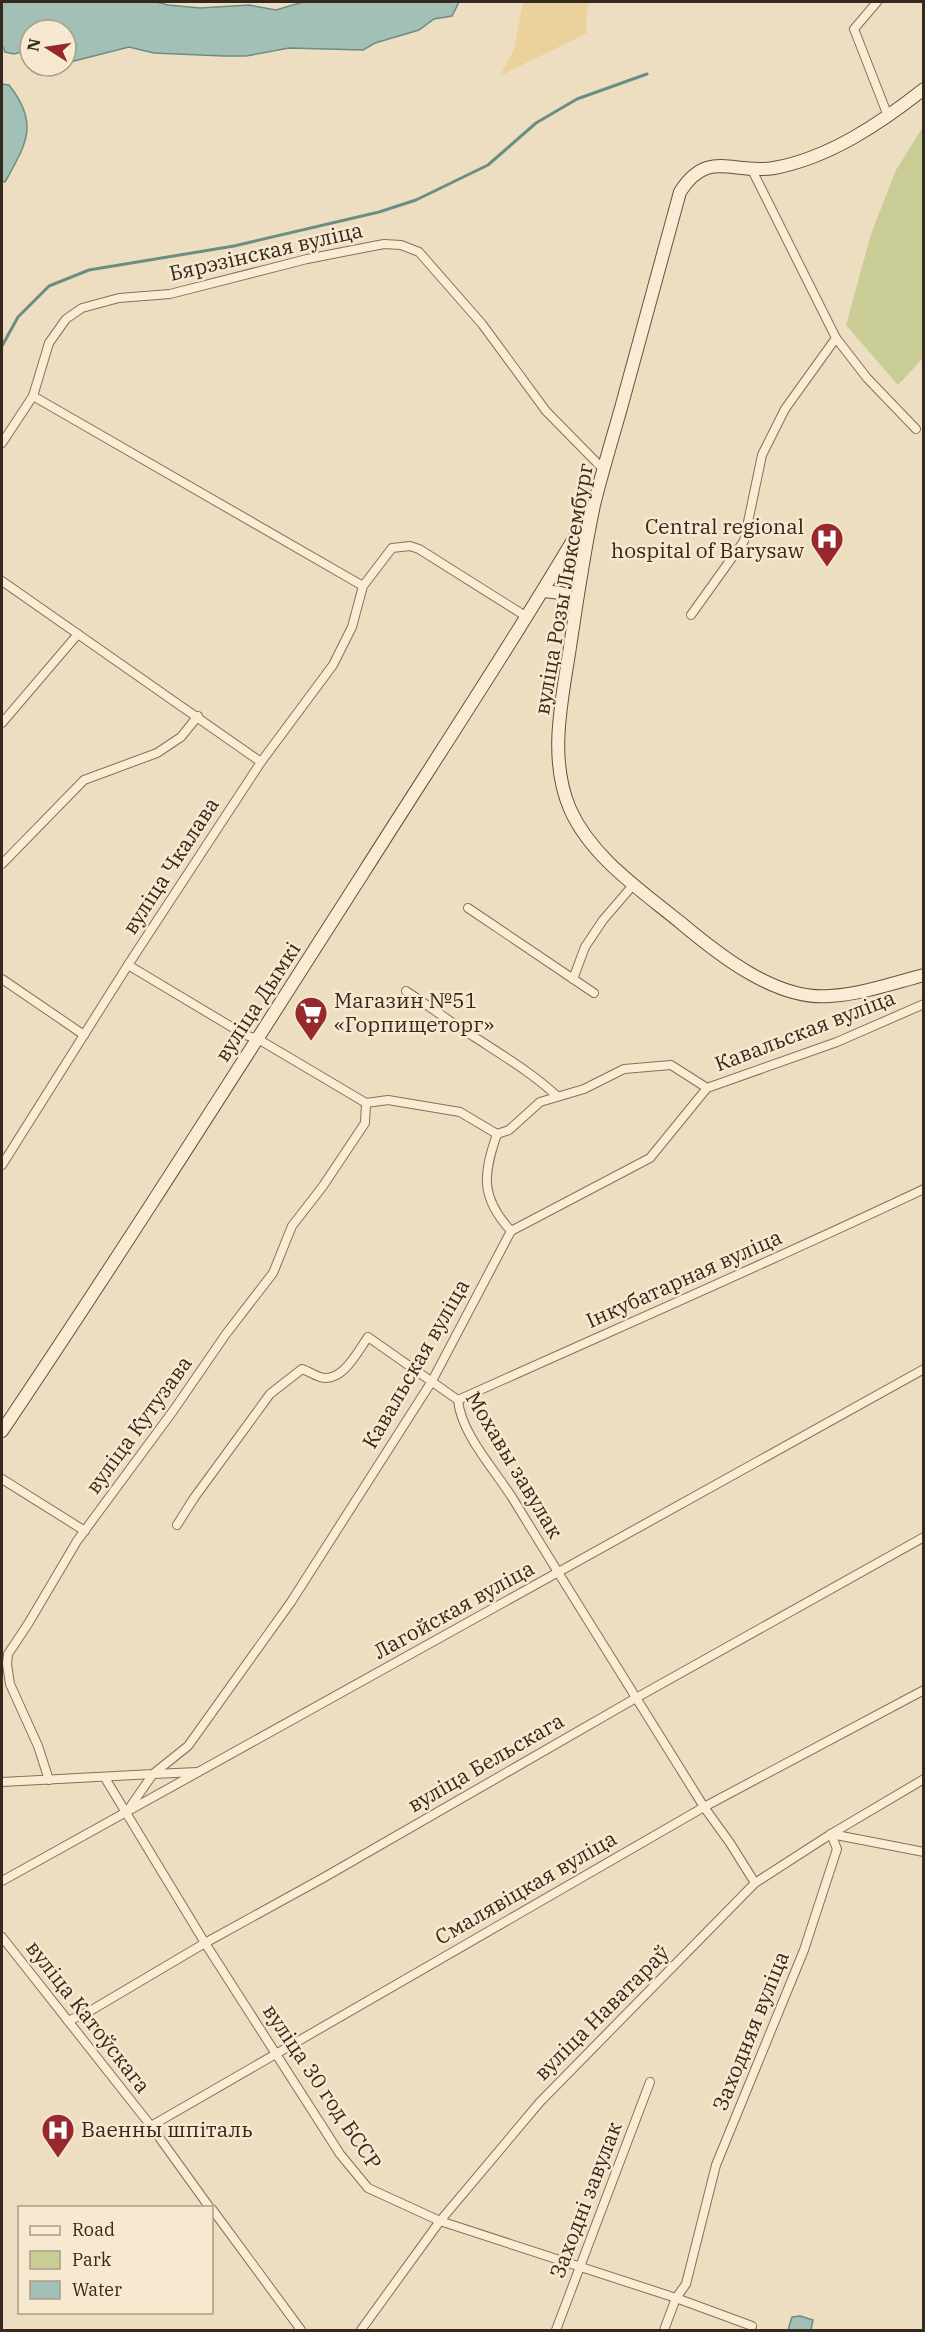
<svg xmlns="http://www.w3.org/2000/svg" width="925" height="2332" font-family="'IBM Plex Serif',serif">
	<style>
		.green { fill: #c9cc95 }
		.sand { fill: #ebd29d }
		.water { fill: #a3c0b6; stroke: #6b8e84; stroke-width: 1.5 }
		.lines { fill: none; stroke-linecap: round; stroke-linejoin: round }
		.stream { stroke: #6b8e84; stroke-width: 3 }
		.street-casing { stroke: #886f58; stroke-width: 10 }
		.secondary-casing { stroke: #69503c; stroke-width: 14 }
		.street { stroke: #f9ecd4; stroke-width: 8 }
		.secondary { stroke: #f9ecd4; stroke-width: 12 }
		.labels { text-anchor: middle; stroke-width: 5; stroke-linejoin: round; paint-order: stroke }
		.street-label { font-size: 21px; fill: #37281d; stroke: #f6e9d0 }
		.poi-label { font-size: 21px; fill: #37281d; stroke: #f6e9d0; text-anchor: start }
	</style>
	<rect width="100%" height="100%" fill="#eedec1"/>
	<path class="green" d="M923 127V358L898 385 846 325 871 234 896 170Z"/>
	<path class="sand" d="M523 2H589L586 16 587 33 500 76 514 49Z"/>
	<g class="water">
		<path d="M2 2H156L168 5 200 8 249 5 276 10 303 2H459L452 16 434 19 419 30 375 43 363 50 289 48 246 56H224L154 53 129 47 66 63V30H30V50L14 54 5 52 2 45Z"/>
		<path d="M2 84 9 85C40 124 26 144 5 182L2 181Z"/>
		<path d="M800 2316 813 2320 811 2330H788L792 2317Z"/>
	</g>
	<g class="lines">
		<path class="stream" d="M2 346 18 317 49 286 89 270 234 246 379 212 416 200 488 165 536 123 577 99 647 74"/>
		<g class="street-casing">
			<g id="street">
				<path d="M877 2 854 29 888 116"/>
				<path d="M752 170 836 338 867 378 916 429"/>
				<path d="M33 396 363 586"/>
				<path d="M2 443 33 396 49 343 66 319 82 308 119 298 170 294 307 259 384 244 401 245 419 252 482 324 546 411 604 470"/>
				<path d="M2 581 261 762"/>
				<path d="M691 615 744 541 762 455 785 409 836 338"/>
				<path d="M2 723 78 634"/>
				<path d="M2 864 84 780 157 753 181 737 198 716"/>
				<path d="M468 908 594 993"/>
				<path d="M128 965 245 1035 258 1039 366 1103 388 1100 460 1112 497 1134"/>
				<path d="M2 979 84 1035"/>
				<path d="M573 979 585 947 603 920 634 884"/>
				<path d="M406 991C429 1006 450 1022 473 1036 502 1055 531 1072 557 1096"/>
				<path d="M2 1165 128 965 261 762 333 665 352 627 363 586 392 548 410 546 419 549 527 617"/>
				<path d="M511 1231C480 1197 483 1175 497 1134L509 1130 540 1102 584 1089 624 1069 671 1065 707 1088"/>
				<path d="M458 1400C613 1330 770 1262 924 1189"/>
				<path d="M2 1479 85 1531"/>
				<path d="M177 1525 194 1498 270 1394 302 1369C308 1371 314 1375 320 1377 342 1384 358 1351 368 1337L458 1400C461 1434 495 1470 513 1499 576 1602 640 1704 704 1807L730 1843 755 1883"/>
				<path d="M105 1778 205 1943 340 2154 368 2188 440 2221 676 2298 752 2326"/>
				<path d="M49 1780 38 1746 10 1684 7 1664 8 1654 28 1624 77 1541 173 1411 226 1334 273 1273 292 1226 323 1186 365 1123 366 1103"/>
				<path d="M2 1782 153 1774 188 1746 291 1602 432 1381 511 1231 650 1158 707 1088 837 1042 924 1004"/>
				<path d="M128 1810 153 1774 198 1772"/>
				<path d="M831 1834 924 1852"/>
				<path d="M2 1881 924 1369"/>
				<path d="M2 1937 151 2126 210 2208"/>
				<path d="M68 2021 90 2011 205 1943 323 1878 636 1698 924 1537"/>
				<path d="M151 2126 704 1807 924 1690"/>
				<path d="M212 2209 301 2330"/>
				<path d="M361 2330 440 2221 540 2102 755 1883 831 1834 924 1779"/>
				<path d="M556 2330 650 2082"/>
				<path d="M664 2330 676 2298 686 2284 716 2165 804 1950 837 1849 831 1834"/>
			</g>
		</g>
		<g class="secondary-casing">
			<g id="secondary">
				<path d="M924 89C881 123 829 158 774 168 733 175 708 148 680 192 660 264 641 336 621 408 612 440 602 472 594 505 584 552 577 600 570 647 562 700 548 758 570 809 591 857 642 891 681 923 719 955 777 1001 830 996 862 994 893 983 924 975"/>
				<path d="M544 591 561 593 577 600"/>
				<path d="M2 1431C125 1248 243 1061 362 875 438 755 517 636 589 513"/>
			</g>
		</g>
		<use href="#street" class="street"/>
		<use href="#secondary" class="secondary"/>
	</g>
	<defs>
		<g id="hospital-pin" transform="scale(1.725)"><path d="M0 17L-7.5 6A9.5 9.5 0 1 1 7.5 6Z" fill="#97282e" stroke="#f6e9d0"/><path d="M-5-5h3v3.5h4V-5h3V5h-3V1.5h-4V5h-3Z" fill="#fff"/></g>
		<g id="supermarket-pin" transform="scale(1.725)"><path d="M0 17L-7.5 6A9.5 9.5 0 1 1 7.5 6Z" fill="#97282e" stroke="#f6e9d0"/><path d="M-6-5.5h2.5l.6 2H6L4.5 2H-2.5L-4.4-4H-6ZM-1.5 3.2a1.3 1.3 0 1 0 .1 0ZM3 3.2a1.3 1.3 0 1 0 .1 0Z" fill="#fff"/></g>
	</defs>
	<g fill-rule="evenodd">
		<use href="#hospital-pin" x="827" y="539"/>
		<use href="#supermarket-pin" x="311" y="1013"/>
		<use href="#hospital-pin" x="58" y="2130"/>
	</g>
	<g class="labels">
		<g class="street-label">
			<text transform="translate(266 252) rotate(-13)" y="7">Бярэзінская вуліца</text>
			<text transform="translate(564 589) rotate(-80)" y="7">вуліца Розы Люксембург</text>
			<text transform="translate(171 866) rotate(-57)" y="7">вуліца Чкалава</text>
			<text transform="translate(258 1002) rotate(-57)" y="7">вуліца Дымкі</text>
			<text transform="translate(805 1031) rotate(-21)" y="7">Кавальская вуліца</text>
			<text transform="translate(684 1279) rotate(-24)" y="7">Інкубатарная вуліца</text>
			<text transform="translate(416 1364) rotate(-60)" y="7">Кавальская вуліца</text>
			<text transform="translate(139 1425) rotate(-54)" y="7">вуліца Кутузава</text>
			<text transform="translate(514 1465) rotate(59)" y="7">Мохавы завулак</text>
			<text transform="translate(454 1610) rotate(-29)" y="7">Лагойская вуліца</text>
			<text transform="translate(486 1763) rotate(-30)" y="7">вуліца Бельскага</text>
			<text transform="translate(526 1888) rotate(-30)" y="7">Смалявіцкая вуліца</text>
			<text transform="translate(602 2013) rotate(-45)" y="7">вуліца Наватараў</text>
			<text transform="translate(88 2017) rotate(52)" y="7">вуліца Катоўскага</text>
			<text transform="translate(751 2031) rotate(-68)" y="7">Заходняя вуліца</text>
			<text transform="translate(322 2087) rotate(56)" y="7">вуліца 30 год БССР</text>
			<text transform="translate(586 2200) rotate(-69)" y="7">Заходні завулак</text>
		</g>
		<g class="poi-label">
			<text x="804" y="534" text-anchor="end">Central regional<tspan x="804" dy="24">hospital of Barysaw</tspan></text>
			<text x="334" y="1008">Магазин №51<tspan x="334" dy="24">«Горпищеторг»</tspan></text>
			<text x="81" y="2137">Ваенны шпіталь</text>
		</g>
	</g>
	<rect width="925" height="2332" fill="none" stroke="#37281d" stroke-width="6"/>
	<rect x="18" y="2206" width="195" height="108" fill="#f6e9d0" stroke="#aa9c88" stroke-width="1.5"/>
	<rect x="30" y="2226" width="30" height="9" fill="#f9ecd4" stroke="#aa9c88" stroke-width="1.5"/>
	<text x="72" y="2236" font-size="18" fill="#37281d">Road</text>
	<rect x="30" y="2251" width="30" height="18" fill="#c9cc95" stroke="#aa9c88" stroke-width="1.5"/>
	<text x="72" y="2266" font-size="18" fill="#37281d">Park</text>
	<rect x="30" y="2281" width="30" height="18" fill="#a3c0b6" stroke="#aa9c88" stroke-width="1.5"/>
	<text x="72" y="2296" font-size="18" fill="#37281d">Water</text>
	<g transform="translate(48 48) rotate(282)"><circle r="28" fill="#f6e9d0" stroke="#aa9c88" stroke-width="1.5"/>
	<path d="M0-4.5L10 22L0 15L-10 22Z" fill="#97282e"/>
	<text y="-9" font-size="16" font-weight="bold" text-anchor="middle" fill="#37281d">N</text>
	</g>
</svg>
